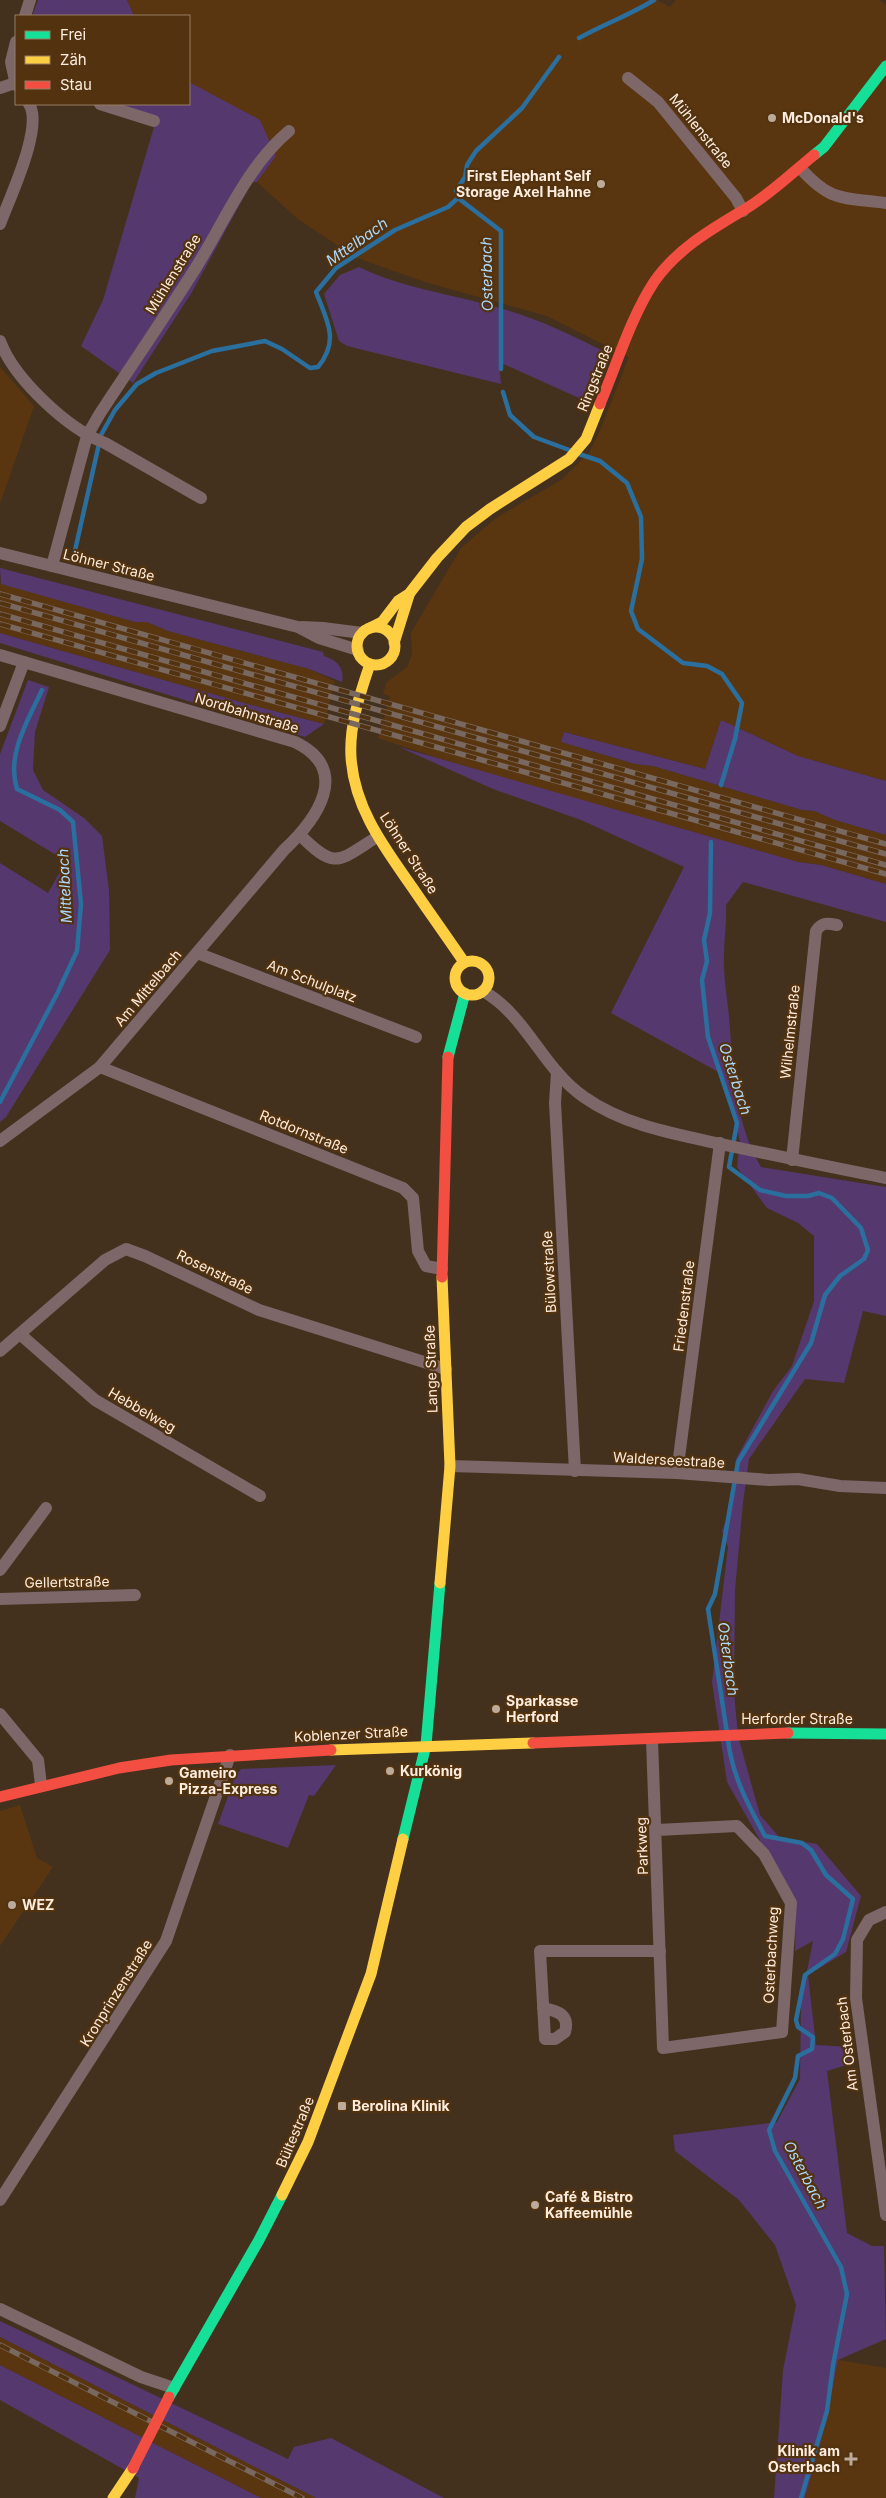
<svg xmlns="http://www.w3.org/2000/svg" width="886" height="2498" font-family="Inter,sans-serif">
	<style>
		.built { fill: #593610 }
		.green { fill: #55386e }
		.lines { fill: none; stroke-linecap: round; stroke-linejoin: round }
		.stream { stroke: #2a6f9e; stroke-width: 4.5 }
		.street { stroke: #7d6769; stroke-width: 12 }
		.fast { stroke: #16e098; stroke-width: 11 }
		.slow { stroke: #ffcf43; stroke-width: 11 }
		.jam { stroke: #f24e42; stroke-width: 11 }
		.rail-casing { stroke: #79685f; stroke-width: 5.5 }
		.rail { stroke: #52320f; stroke-width: 4; stroke-dasharray: 11; stroke-linecap: butt }
		.jam-bridge { stroke: #f24e42; stroke-width: 11 }
		.poi-dot { fill: #bcab9b; stroke: #52320f; stroke-width: 2 }
		.labels { text-anchor: middle; stroke-width: 4.5; stroke-linejoin: round; paint-order: stroke }
		.poi-label { font-size: 14px; font-weight: bold; fill: #fdeddf; stroke: #52320f; text-anchor: start }
		.street-label { font-size: 14px; fill: #fdeddf; stroke: #52320f }
		.water-label { font-size: 15px; font-style: italic; fill: #add9fd; stroke: #52320f }
	</style>
	<rect width="100%" height="100%" fill="#43311e"/>
	<g class="built">
		<path d="M127 0H657L670 7 676 0H879L886 5V781L798 756 721 720 705 769 564 732 561 742 635 764 653 766 802 810 814 811 835 820 886 835V884L821 865 798 862 465 767 378 738 390 696 383 694 387 682 407 667 412 654 411 633 461 548 496 518 561 480 589 453 599 433 629 357 547 316 425 282 357 258 299 220 257 182 276 156 268 141 189 82V16H134Z"/>
		<path d="M0 367 34 406 0 504Z"/>
		<path d="M0 583 135 622H147L168 631 309 669 335 681 324 724 251 705 0 633Z"/>
		<path d="M20 1805 37 1858 53 1867 0 1946V1811Z"/>
		<path d="M0 2337 316 2498H261L66 2399 0 2365Z"/>
		<path d="M838 2360 886 2368V2498H805L826 2422Z"/>
	</g>
	<g class="green">
		<path d="M38 0H127L134 16H32Z"/>
		<path d="M189 82 260 120 276 156 257 182H252L192 292 133 383 81 346 103 300 156 120 105 104H189Z"/>
		<path d="M359 267C402 288 451 294 496 307 537 318 572 335 609 354L590 403 499 362 501 384 347 346 339 341 324 294 340 275Z"/>
		<path d="M0 568 323 652 324 656C337 660 345 668 342 682L309 669 168 631 147 622H135L1 584Z"/>
		<path d="M0 633 251 705 324 724 305 737 0 643Z"/>
		<path d="M28 680 49 687 35 732 33 770 43 790 84 818 102 836 109 890 110 950 6 1117 0 1122V863L48 893 66 861 0 821V754Z"/>
		<path d="M721 720 798 756 886 781V835L835 820 814 811 802 810 653 766 635 764 561 742 564 732 705 769Z"/>
		<path d="M399 747 798 862 821 865 886 884V922L743 882 726 905C727 922 724 938 724 955 723 975 727 996 729 1016 733 1067 734 1122 761 1167L886 1187V1316L863 1311 844 1383 805 1379 749 1459 743 1503 735 1590 734 1692 738 1736 760 1815 780 1838 817 1844 861 1896 846 1952 808 1975 816 2045 851 2047 853 2063 827 2071 847 2233 872 2246H884L886 2339 838 2360 826 2422 805 2498H774L783 2370 796 2305 775 2245 739 2200 675 2151 673 2135 777 2122 800 2079 801 2001 813 1941 795 1951 796 1904 727 1782 712 1682 728 1547 722 1531 731 1505 736 1459 773 1391 792 1366 814 1301V1236L798 1223 767 1208 737 1167 740 1141 722 1074 611 1013 684 867 581 820 493 789Z"/>
		<path d="M336 1765 314 1796 309 1795 288 1848 218 1824 235 1777 241 1769Z"/>
		<path d="M0 2321 288 2459 294 2447 331 2438 444 2498H316L0 2337Z"/>
		<path d="M0 2365 261 2498H135L139 2478 0 2400Z"/>
	</g>
	<g class="lines">
		<g class="stream">
			<path d="M579 38C604 24 630 15 654 0"/>
			<path d="M458 198 501 231V369"/>
			<path d="M503 392 510 415 534 437 572 451"/>
			<path d="M579 454 600 461 627 483 641 517 642 559 631 611 638 629 683 663 707 666 722 674 742 703 735 739 721 785"/>
			<path d="M74 555 101 435 115 410 137 384 156 373 212 351 265 341 282 349 310 368 318 367C340 340 327 321 316 292L336 268 395 230 448 207 458 198 456 191 465 177 467 165 476 151 522 108 559 57"/>
			<path d="M711 842 710 913 704 940 707 961 702 980 708 1037 737 1123 729 1167 760 1190 786 1196H808L819 1193 832 1198 861 1228 868 1250 864 1259 840 1276 825 1295 811 1343 738 1462 715 1594 708 1609 727 1733"/>
			<path d="M0 1102 57 994 77 951 81 904 73 822 60 810 17 789C6 755 28 720 42 690"/>
			<path d="M728 1740C732 1775 748 1805 765 1836L802 1843 811 1850 826 1875 853 1899 843 1939 835 1954 805 1975 796 2020 798 2027 813 2037 812 2049 798 2056 795 2078 769 2130 775 2151 841 2267 847 2294 833 2365 827 2411 801 2498"/>
		</g>
		<g class="street">
			<path d="M25 16 30 0"/>
			<path d="M16 42 11 62 16 85"/>
			<path d="M628 78 658 102 736 198 743 211"/>
			<path d="M0 88 15 83"/>
			<path d="M100 104 154 121"/>
			<path d="M800 168C832 203 842 197 886 203"/>
			<path d="M0 224C9 199 44 127 29 104"/>
			<path d="M0 341C14 379 68 429 105 443L201 498"/>
			<path d="M0 553 298 627 319 638 358 650"/>
			<path d="M52 566 87 436 99 415C131 366 164 318 195 269 224 223 247 166 289 131"/>
			<path d="M302 627 323 628 362 633"/>
			<path d="M0 655 295 742C353 770 316 820 284 850L100 1067 0 1141"/>
			<path d="M0 726 24 662"/>
			<path d="M300 835C336 871 338 861 377 837"/>
			<path d="M197 953 416 1037"/>
			<path d="M483 991C526 1015 543 1069 584 1097 626 1127 681 1135 730 1146 782 1157 834 1168 886 1178"/>
			<path d="M100 1067 403 1188 413 1198 418 1251 426 1266 442 1269"/>
			<path d="M557 1072 555 1103 575 1471"/>
			<path d="M792 1160 816 931C822 922 827 923 837 925"/>
			<path d="M21 1335 95 1400 260 1496"/>
			<path d="M0 1351 105 1260 126 1249 145 1256 259 1310 446 1369"/>
			<path d="M450 1466 677 1473 769 1480 798 1479 840 1486 886 1488"/>
			<path d="M677 1473 720 1143"/>
			<path d="M0 1570 46 1508"/>
			<path d="M0 1599 135 1595"/>
			<path d="M0 1714 38 1760 41 1785"/>
			<path d="M652 1740 663 2048 782 2032 791 1903 764 1854 737 1826 657 1830"/>
			<path d="M886 1912 869 1920 857 1940 856 1998 886 2215"/>
			<path d="M543 2008C558 2011 570 2015 565 2032L555 2039H545L540 1951H660"/>
			<path d="M0 2200 166 1941 230 1755"/>
			<path d="M0 2309 141 2377 174 2388"/>
		</g>
		<g class="fast">
			<path d="M814 155 824 147 886 66"/>
			<path d="M448 1057 465 993"/>
			<path d="M788 1733 886 1734"/>
			<path d="M403 1839 426 1745 440 1583"/>
			<path d="M169 2397 259 2240 282 2195"/>
		</g>
		<g class="slow">
			<circle cx="376" cy="646" r="19"/>
			<path d="M370 628 382 622 398 601 409 594 437 558 466 527 490 509 569 459 586 439 600 404"/>
			<path d="M394 643 409 595"/>
			<path d="M370 664C360 694 349 725 351 757 354 808 384 847 412 887 429 912 447 937 464 962"/>
			<circle cx="472" cy="978" r="17"/>
			<path d="M440 1583 450 1466 442 1277"/>
			<path d="M331 1750 533 1743"/>
			<path d="M282 2195 308 2142 371 1974 403 1839"/>
			<path d="M113 2498 133 2468"/>
		</g>
		<g class="jam">
			<path d="M600 404C617 364 630 319 654 282 676 250 710 230 742 211 766 198 793 172 814 155"/>
			<path d="M442 1277 448 1057"/>
			<path d="M533 1743 788 1733"/>
			<path d="M0 1797 119 1768 171 1760 331 1750"/>
		</g>
		<g class="rail-casing">
			<g id="rail">
				<path d="M0 594 886 844"/>
				<path d="M0 603 886 854"/>
				<path d="M0 614 886 865"/>
				<path d="M0 624 886 874"/>
				<path d="M0 2345 302 2498"/>
			</g>
		</g>
		<use href="#rail" class="rail"/>
		<path class="jam-bridge" d="M133 2468 169 2397"/>
	</g>
	<g class="poi-dot">
		<circle cx="772" cy="118" r="5"/>
		<circle cx="601" cy="184" r="5"/>
		<circle cx="496" cy="1709" r="5"/>
		<circle cx="390" cy="1771" r="5"/>
		<circle cx="169" cy="1781" r="5"/>
		<circle cx="12" cy="1905" r="5"/>
		<rect x="337" y="2101" width="10" height="10" rx="2.5"/>
		<circle cx="535" cy="2205" r="5"/>
		<path d="M848.5 2451.5h5v5h5v5h-5v5h-5v-5h-5v-5h5z"/>
	</g>
	<g class="labels">
		<g class="poi-label">
			<text x="782" y="123">McDonald's</text>
			<text x="591" y="181" text-anchor="end">First Elephant Self<tspan x="591" dy="16">Storage Axel Hahne</tspan></text>
			<text x="506" y="1706">Sparkasse<tspan x="506" dy="16">Herford</tspan></text>
			<text x="400" y="1776">Kurkönig</text>
			<text x="179" y="1778">Gameiro<tspan x="179" dy="16">Pizza-Express</tspan></text>
			<text x="22" y="1910">WEZ</text>
			<text x="352" y="2111">Berolina Klinik</text>
			<text x="545" y="2202">Café &amp; Bistro<tspan x="545" dy="16">Kaffeemühle</tspan></text>
			<text x="840" y="2456" text-anchor="end">Klinik am<tspan x="840" dy="16">Osterbach</tspan></text>
		</g>
		<g class="street-label">
			<text transform="translate(701 131) rotate(51)" y="5">Mühlenstraße</text>
			<text transform="translate(173 274) rotate(-58)" y="5">Mühlenstraße</text>
			<text transform="translate(595 378) rotate(-68)" y="5">Ringstraße</text>
			<text transform="translate(109 565) rotate(14)" y="5">Löhner Straße</text>
			<text transform="translate(247 713) rotate(17)" y="5">Nordbahnstraße</text>
			<text transform="translate(409 853) rotate(57)" y="5">Löhner Straße</text>
			<text transform="translate(312 981) rotate(21)" y="5">Am Schulplatz</text>
			<text transform="translate(148 988) rotate(-50)" y="5">Am Mittelbach</text>
			<text transform="translate(790 1032) rotate(-84)" y="5">Wilhelmstraße</text>
			<text transform="translate(304 1132) rotate(22)" y="5">Rotdornstraße</text>
			<text transform="translate(215 1272) rotate(26)" y="5">Rosenstraße</text>
			<text transform="translate(549 1272) rotate(-93)" y="5">Bülowstraße</text>
			<text transform="translate(684 1306) rotate(-83)" y="5">Friedenstraße</text>
			<text transform="translate(431 1369) rotate(-92)" y="5">Lange Straße</text>
			<text transform="translate(142 1410) rotate(30)" y="5">Hebbelweg</text>
			<text transform="translate(669 1460) rotate(3)" y="5">Walderseestraße</text>
			<text transform="translate(67 1582) rotate(-1)" y="5">Gellertstraße</text>
			<text x="797" y="1724">Herforder Straße</text>
			<text transform="translate(351 1734) rotate(-3)" y="5">Koblenzer Straße</text>
			<text transform="translate(642 1846) rotate(-92)" y="5">Parkweg</text>
			<text transform="translate(771 1955) rotate(-87)" y="5">Osterbachweg</text>
			<text transform="translate(116 1993) rotate(-58)" y="5">Kronprinzenstraße</text>
			<text transform="translate(847 2044) rotate(-97)" y="5">Am Osterbach</text>
			<text transform="translate(295 2132) rotate(-67)" y="5">Bültestraße</text>
		</g>
		<g class="water-label">
			<text transform="translate(357 242) rotate(-35)" y="5">Mttelbach</text>
			<text transform="translate(487 274) rotate(-91)" y="5">Osterbach</text>
			<text transform="translate(65 886) rotate(-93)" y="5">Mittelbach</text>
			<text transform="translate(735 1079) rotate(72)" y="5">Osterbach</text>
			<text transform="translate(728 1659) rotate(82)" y="5">Osterbach</text>
			<text transform="translate(805 2175) rotate(62)" y="5">Osterbach</text>
		</g>
	</g>
	<rect x="15" y="15" width="175" height="90" fill="#52320f" stroke="#967d62"/>
	<rect x="25" y="31" width="25" height="8" fill="#16e098" stroke="#967d62"/>
	<text x="60" y="40" font-size="15" fill="#fdeddf">Frei</text>
	<rect x="25" y="56" width="25" height="8" fill="#ffcf43" stroke="#967d62"/>
	<text x="60" y="65" font-size="15" fill="#fdeddf">Zäh</text>
	<rect x="25" y="81" width="25" height="8" fill="#f24e42" stroke="#967d62"/>
	<text x="60" y="90" font-size="15" fill="#fdeddf">Stau</text>
</svg>
